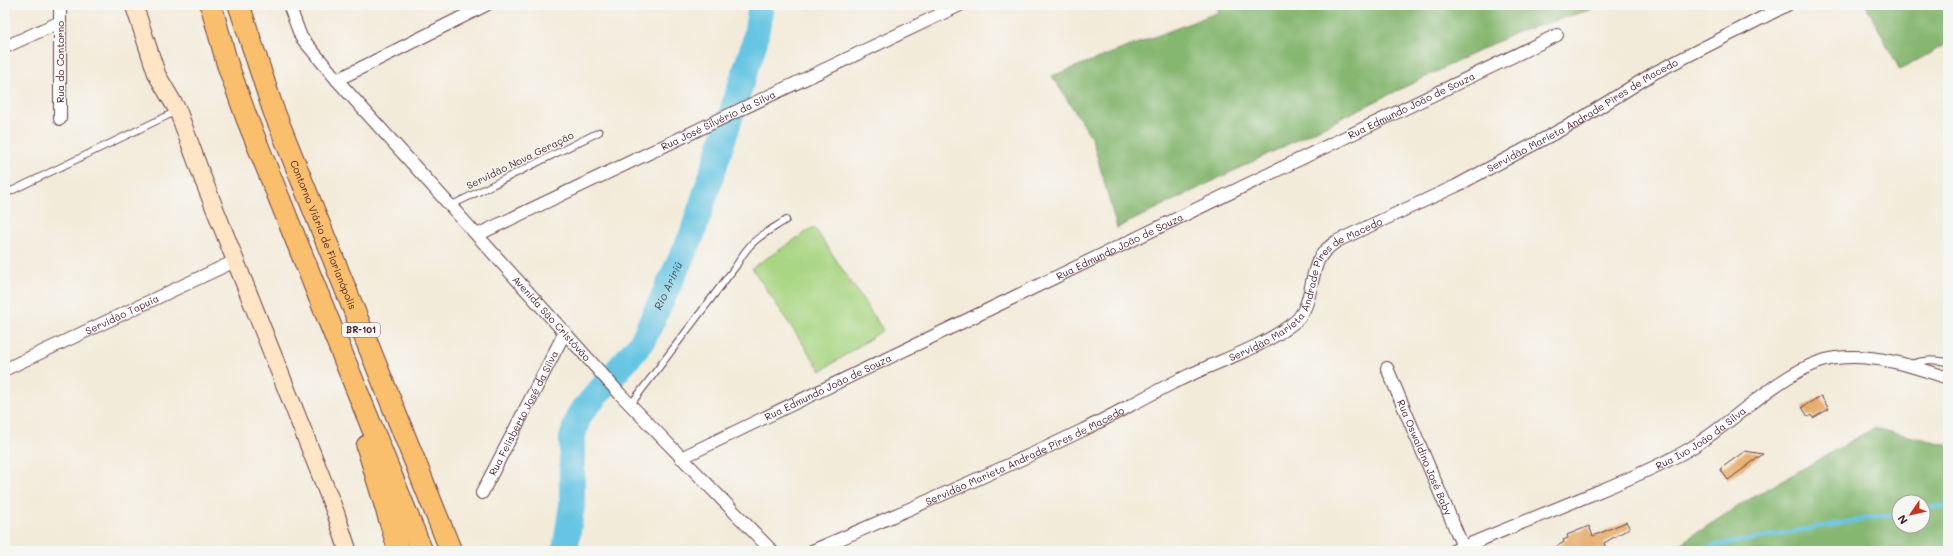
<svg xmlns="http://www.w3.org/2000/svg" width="1953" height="556" font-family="Mali,sans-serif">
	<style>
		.green { fill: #a9d683; stroke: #7a7a57 }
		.forest { fill: #86b771; stroke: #686b4e; fill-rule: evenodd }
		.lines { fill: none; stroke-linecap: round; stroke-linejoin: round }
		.stream { stroke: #65c5e3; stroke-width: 4.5 }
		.river { stroke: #65c5e3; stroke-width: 26 }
		.building { fill: #e6ac67 }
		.lane-casing { stroke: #633e45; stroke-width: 8 }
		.street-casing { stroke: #633e45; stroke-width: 14 }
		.secondary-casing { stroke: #633e45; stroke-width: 19 }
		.highway-casing { stroke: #633e45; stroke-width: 23 }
		.lane { stroke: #fff; stroke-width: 6 }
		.street { stroke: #fff; stroke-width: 12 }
		.secondary { stroke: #fde5c5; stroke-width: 17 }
		.highway { stroke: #f9bf6d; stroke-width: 21 }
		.labels { text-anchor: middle; stroke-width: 3; stroke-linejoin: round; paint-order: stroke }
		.shield { fill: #f6f6f2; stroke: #7e6067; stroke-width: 1 }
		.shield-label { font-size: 9px; font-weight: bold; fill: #4a1f2b }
		.street-label { font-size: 10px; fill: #4a1f2b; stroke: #f6f6f2 }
		.water-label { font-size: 11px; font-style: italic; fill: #525162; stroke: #f6f6f2 }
	</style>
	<rect width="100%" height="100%" fill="#f6f6f2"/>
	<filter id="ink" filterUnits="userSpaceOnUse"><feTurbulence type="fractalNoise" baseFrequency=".025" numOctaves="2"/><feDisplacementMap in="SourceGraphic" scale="8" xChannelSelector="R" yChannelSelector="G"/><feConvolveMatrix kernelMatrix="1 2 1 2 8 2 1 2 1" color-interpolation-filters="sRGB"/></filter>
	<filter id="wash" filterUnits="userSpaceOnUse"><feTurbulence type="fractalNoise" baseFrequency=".012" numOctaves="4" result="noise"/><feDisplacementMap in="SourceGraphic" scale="16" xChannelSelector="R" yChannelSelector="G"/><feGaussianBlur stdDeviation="0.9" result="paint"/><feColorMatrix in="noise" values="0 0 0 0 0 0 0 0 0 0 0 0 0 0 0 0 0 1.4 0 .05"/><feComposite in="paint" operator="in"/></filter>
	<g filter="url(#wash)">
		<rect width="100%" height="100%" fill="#f3ebda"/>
		<path class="green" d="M814 227 883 330 821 371 752 268Z"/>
		<g class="forest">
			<path d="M1216 5H1606L1517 32 1117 228 1092 138 1052 76 1219 12Z"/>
			<path d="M1866 5H1948V43L1900 70Z"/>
			<path d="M1874 428 1948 445V551H1669L1743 503ZM1899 502H1923V526H1899Z"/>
		</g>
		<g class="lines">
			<g class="stream">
				<path d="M1923 509 1948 505"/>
				<path d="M1699 551 1718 545 1899 513"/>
			</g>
			<path class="river" id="s1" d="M565 551 572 505V438L579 415 642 342 692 235 755 41 761 5"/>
		</g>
		<g id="blocks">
			<g class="building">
				<path d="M1821 396 1829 409 1813 418 1811 415 1808 417 1802 407Z"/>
				<path d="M1745 451 1763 454 1728 480 1720 469Z"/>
				<path d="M1626 522 1630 528 1604 543 1607 551H1549L1564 542 1563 540 1568 538 1567 535 1589 526 1593 536Z"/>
			</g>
		</g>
	</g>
	<g filter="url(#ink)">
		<use href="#blocks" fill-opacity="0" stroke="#633e45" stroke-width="1"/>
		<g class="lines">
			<g class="lane-casing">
				<g id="lane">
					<path d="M5 194 177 111"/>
					<path d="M450 206 599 132"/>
					<path d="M1911 364C1924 359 1934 360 1948 362"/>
					<path d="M631 404 736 266C751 239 761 236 786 220"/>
				</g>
			</g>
			<g class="street-casing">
				<g id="street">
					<path id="s2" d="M289 5 301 37 337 80 620 394 772 551"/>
					<path d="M5 47 60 22"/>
					<path d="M337 80 486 5"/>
					<path d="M60 119V5"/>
					<path id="s3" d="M477 235 960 5"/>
					<path id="s4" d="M8 368 235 261"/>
					<path id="s5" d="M1387 368 1463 547"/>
					<path id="s6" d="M681 458 1557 35"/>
					<path id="s7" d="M482 493 565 332"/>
					<path id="s8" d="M812 551C902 512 993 474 1081 431 1114 415 1146 396 1179 380 1217 361 1258 350 1292 324 1312 310 1309 282 1318 261 1322 252 1329 247 1337 241L1456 186 1579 120 1654 73 1787 5"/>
					<path id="s9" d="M1453 551C1497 533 1541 515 1585 497 1619 483 1654 469 1686 451 1731 426 1787 364 1836 358 1873 353 1913 366 1948 378"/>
				</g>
			</g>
			<g class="secondary-casing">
				<path id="secondary" d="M134 5 157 75 178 111 203 179 336 514 348 551"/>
			</g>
			<g class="highway-casing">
				<g id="highway">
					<path d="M211 5 227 63 247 119 422 551"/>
					<path id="s10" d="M239 5 273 109 451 551"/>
					<path d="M367 446 399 551"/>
				</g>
			</g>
			<use href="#lane" class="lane"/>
			<use href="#street" class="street"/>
			<use href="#secondary" class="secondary"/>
			<use href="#highway" class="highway"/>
		</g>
	</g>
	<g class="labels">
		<rect class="shield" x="342" y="323" width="38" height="14" rx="3"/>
		<g class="shield-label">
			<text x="361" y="333">BR-101</text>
		</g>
		<g class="street-label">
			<text transform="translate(60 62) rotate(-90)" y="4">Rua do Contorno</text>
			<text dy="4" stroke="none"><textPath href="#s6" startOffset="811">Rua Edmundo João de Souza</textPath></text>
			<text dy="4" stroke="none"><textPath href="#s8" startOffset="905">Servidão Marieta Andrade Pires de Macedo</textPath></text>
			<text dy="4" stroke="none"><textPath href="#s3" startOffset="267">Rua José Silvério da Silva</textPath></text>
			<text transform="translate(520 160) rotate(-26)" y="4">Servidão Nova Geração</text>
			<text dy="4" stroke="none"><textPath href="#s10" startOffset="245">Contorno Viário de Florianópolis</textPath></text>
			<text dy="4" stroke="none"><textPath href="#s6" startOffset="487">Rua Edmundo João de Souza</textPath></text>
			<text dy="4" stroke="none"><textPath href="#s8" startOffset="569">Servidão Marieta Andrade Pires de Macedo</textPath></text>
			<text dy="4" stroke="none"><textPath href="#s4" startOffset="126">Servidão Tapuia</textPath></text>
			<text dy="4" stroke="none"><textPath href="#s2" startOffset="411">Avenida São Cristóvão</textPath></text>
			<text dy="4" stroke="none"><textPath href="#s6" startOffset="163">Rua Edmundo João de Souza</textPath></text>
			<text dy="4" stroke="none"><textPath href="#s7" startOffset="90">Rua Felisberto José da Silva</textPath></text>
			<text dy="4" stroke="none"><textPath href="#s9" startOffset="273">Rua Ivo João da Silva</textPath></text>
			<text dy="4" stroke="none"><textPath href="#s8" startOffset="233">Servidão Marieta Andrade Pires de Macedo</textPath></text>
			<text dy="4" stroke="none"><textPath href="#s5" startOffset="97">Rua Oswaldino José Baby</textPath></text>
		</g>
		<g class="water-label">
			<text dy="4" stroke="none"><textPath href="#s1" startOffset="296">Rio Aririú</textPath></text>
		</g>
	</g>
	<rect width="1953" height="556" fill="none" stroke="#f6f6f2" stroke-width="20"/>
	<g transform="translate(1911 514) rotate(236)"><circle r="19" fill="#f6f6f2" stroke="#b1a0a2"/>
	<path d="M0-3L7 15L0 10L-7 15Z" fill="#c8321e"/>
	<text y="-6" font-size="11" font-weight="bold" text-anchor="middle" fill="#4a1f2b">N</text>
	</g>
</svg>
